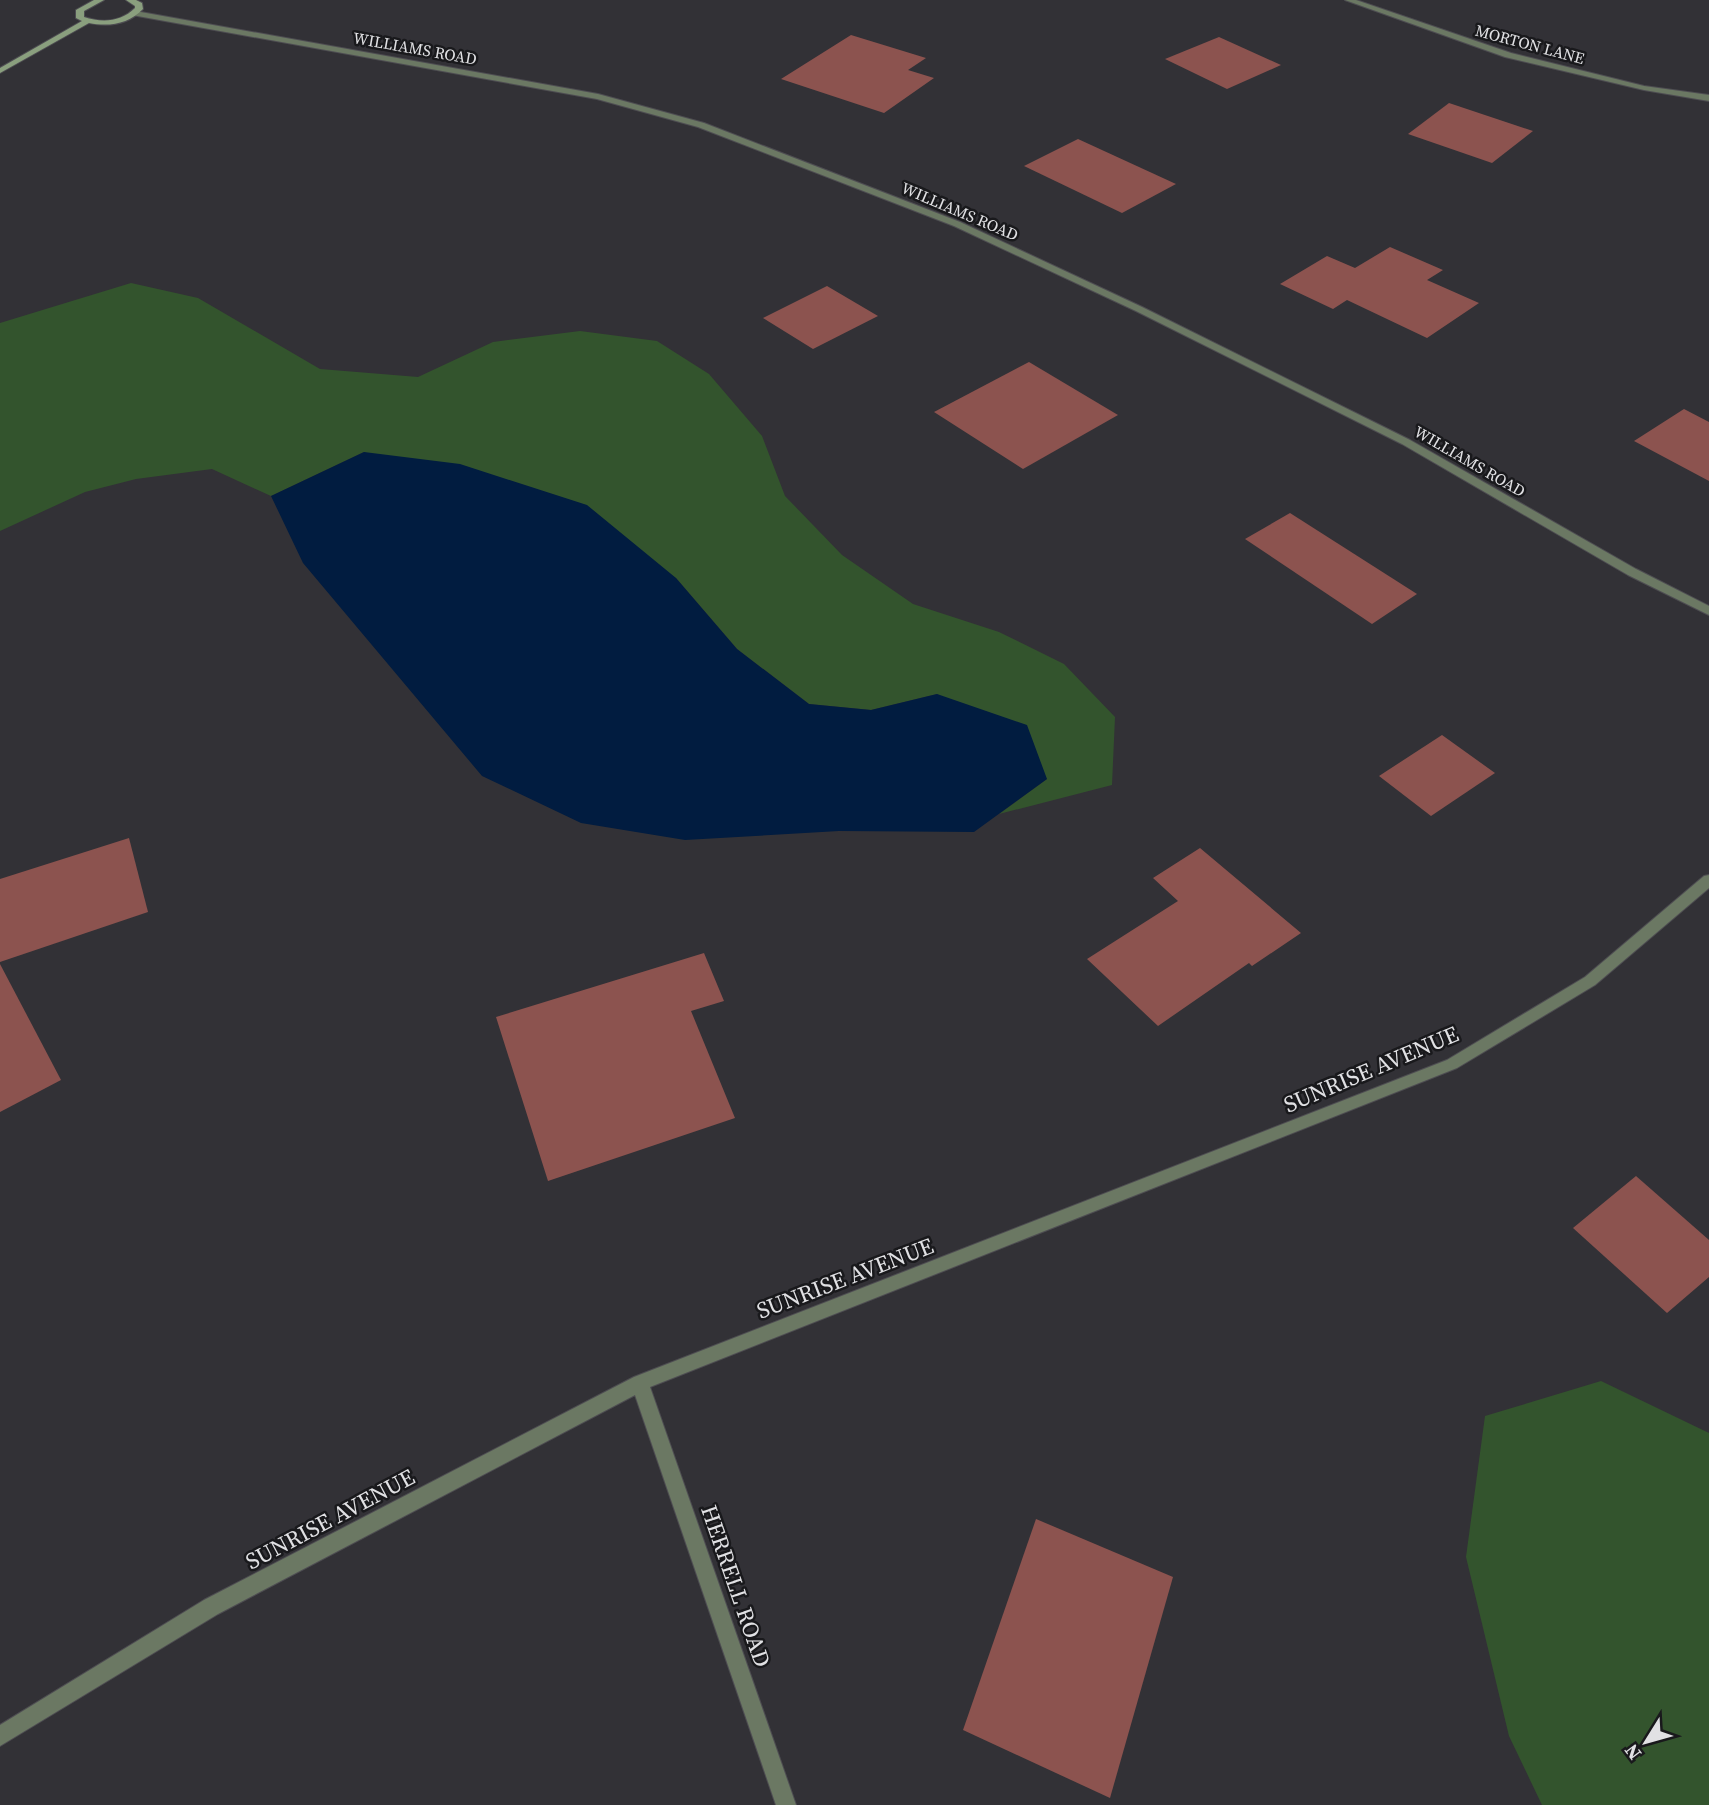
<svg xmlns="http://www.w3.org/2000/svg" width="1709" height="1805" font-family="'Source Serif 4',serif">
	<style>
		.green { fill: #33542d }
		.water { fill: #011c40 }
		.building { fill: #8c534f }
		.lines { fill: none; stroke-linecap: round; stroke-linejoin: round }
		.street-casing { stroke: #4e4d52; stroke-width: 2 }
		.secondary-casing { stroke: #4e4d52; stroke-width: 2 }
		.street { fill: #6b7863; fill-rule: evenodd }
		.secondary { fill: #8a9f7e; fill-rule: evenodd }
		.labels { text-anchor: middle; stroke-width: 5; stroke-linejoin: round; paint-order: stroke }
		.far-street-label { font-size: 16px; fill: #e1e1e4; stroke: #19191c }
		.near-street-label { font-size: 23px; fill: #e1e1e4; stroke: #19191c }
	</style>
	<rect width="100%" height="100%" fill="#323136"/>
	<g class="green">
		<path d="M131 283 198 298 320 369 418 377 493 342 580 331 657 341 709 374 762 436 785 496 842 555 913 604 999 632 1064 664 1115 717 1112 785 999 814 1047 779 937 694 871 710 809 704 737 649 676 578 364 452 271 496 212 469 136 479 85 492 0 531V323Z"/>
		<path d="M1601 1381 1709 1433V1805H1542L1509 1736 1466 1557 1485 1416Z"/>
	</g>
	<path class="water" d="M364 452 460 464 587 505 676 578 737 649 809 704 871 710 937 694 1027 725 1047 779 974 832 839 831 685 840 581 823 482 776 303 563 271 496Z"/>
	<g class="building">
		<path d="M851 35 926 58 908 70 934 78 884 113 781 79Z"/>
		<path d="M1219 37 1281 65 1227 89 1165 59Z"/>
		<path d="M1449 103 1533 131 1492 163 1408 134Z"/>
		<path d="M1078 139 1176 184 1122 213 1024 166Z"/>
		<path d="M1390 247 1443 270 1427 280 1479 303 1427 338 1347 300 1333 309 1280 284 1327 256 1355 268Z"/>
		<path d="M827 286 878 316 813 349 763 318Z"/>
		<path d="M1029 362 1118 415 1023 469 934 412Z"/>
		<path d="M1684 409 1709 422V481L1634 441Z"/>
		<path d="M1290 513 1417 594 1372 624 1245 539Z"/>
		<path d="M1442 735 1495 773 1431 816 1379 776Z"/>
		<path d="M129 838 148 912 0 962V879Z"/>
		<path d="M1200 848 1301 933 1252 966 1249 963 1158 1026 1087 959 1178 901 1153 878Z"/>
		<path d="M704 953 724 1001 691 1011 735 1118 548 1181 496 1017Z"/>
		<path d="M0 964 61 1080 0 1112Z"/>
		<path d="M1636 1176 1709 1240V1277L1667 1313 1573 1228Z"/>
		<path d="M1036 1519 1173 1577 1110 1798 963 1730Z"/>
	</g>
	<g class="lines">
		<g class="street-casing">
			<g id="street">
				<path d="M1345 0H1356L1511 53 1644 86 1709 95V101L1644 90 1505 57Z"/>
				<path d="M135 11 598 94 704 123 960 222 1142 307 1410 440 1636 569 1709 606V615L1628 575 1402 444 1136 311 954 226 698 127 597 99 132 15V11Z"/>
				<path d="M1709 875V888L1595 985 1457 1068 650 1387 796 1805H776L635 1395 218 1614 0 1746V1725L204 1600 634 1377 1447 1060 1585 977 1704 876Z"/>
			</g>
		</g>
		<g class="secondary-casing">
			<path id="secondary" d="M94 0H104L84 11V17C102 23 121 22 135 8V6L126 0H136L142 3 143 9C129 24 109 27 89 23L0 73V68L82 21 76 18V10Z"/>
		</g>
		<use href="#street" class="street"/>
		<use href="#secondary" class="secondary"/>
	</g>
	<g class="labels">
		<g class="far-street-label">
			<text transform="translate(1530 44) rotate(15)" y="6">MORTON LANE</text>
			<text transform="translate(415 48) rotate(10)" y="6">WILLIAMS ROAD</text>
			<text transform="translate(960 211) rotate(23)" y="6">WILLIAMS ROAD</text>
			<text transform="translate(1470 461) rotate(30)" y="6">WILLIAMS ROAD</text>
		</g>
		<g class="near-street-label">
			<text transform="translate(1371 1069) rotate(-23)" y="8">SUNRISE AVENUE</text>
			<text transform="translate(845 1278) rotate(-21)" y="8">SUNRISE AVENUE</text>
			<text transform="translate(330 1519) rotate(-28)" y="8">SUNRISE AVENUE</text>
			<text transform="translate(736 1586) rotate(71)" y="8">HERRELL ROAD</text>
		</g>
	</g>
	<g transform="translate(1646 1742) rotate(233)" stroke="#19191c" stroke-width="5" paint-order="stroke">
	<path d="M0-5L12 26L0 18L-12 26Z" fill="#e1e1e4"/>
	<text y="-10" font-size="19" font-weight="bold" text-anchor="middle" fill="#e1e1e4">N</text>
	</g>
</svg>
